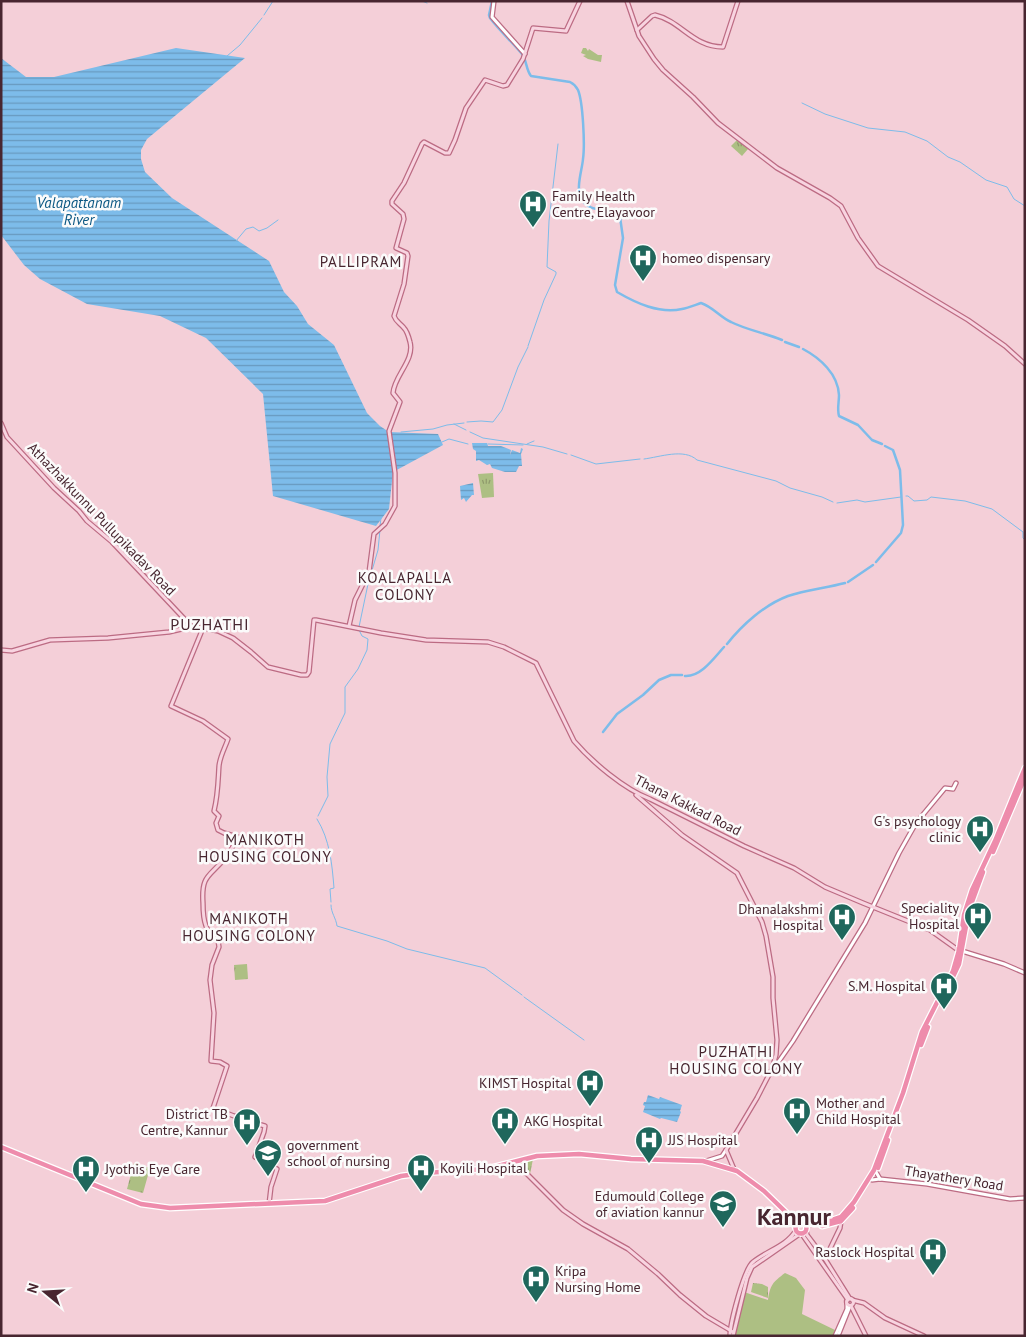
<svg xmlns="http://www.w3.org/2000/svg" width="1026" height="1337" font-family="'PT Sans',sans-serif">
	<style>
		.park { fill: url(#park-tufts) }
		.pitch { fill: #adbf83 }
		.water { fill: url(#water-rules) }
		.lines { fill: none; stroke-linecap: round; stroke-linejoin: round }
		.stream { stroke: #7dbcea; stroke-width: 1 }
		.canal { stroke: #7dbcea; stroke-width: 2.5 }
		.tertiary-casing { stroke: #bc6b83; stroke-width: 5.5 }
		.secondary-casing { stroke: #bc6b83; stroke-width: 5.5 }
		.trunk-casing { stroke: #fff; stroke-width: 7 }
		.tertiary { stroke: #fff; stroke-width: 3 }
		.secondary { stroke: #f8d4e0; stroke-width: 3 }
		.trunk { stroke: #ee8cac; stroke-width: 4.5 }
		.labels { text-anchor: middle; stroke-width: 5; stroke-linejoin: round; paint-order: stroke }
		.poi-label { font-size: 14px; fill: #482630; stroke: #fbfbfb; text-anchor: start }
		.street-label { font-size: 14px; fill: #482630; stroke: #fbfbfb }
		.water-label { font-size: 15px; font-style: italic; fill: #0c5883; stroke: #fbfbfb }
		.neighbourhood-label { font-size: 15px; letter-spacing: 1px; fill: #482630; stroke: #fbfbfb }
		.quarter-label { font-size: 16px; letter-spacing: 1px; fill: #482630; stroke: #fbfbfb }
		.town-label { font-size: 24px; font-weight: bold; fill: #482630; stroke: #fbfbfb }
	</style>
	<defs>
		<pattern id="park-tufts" width="24" height="20" patternUnits="userSpaceOnUse" patternTransform="scale(1.25)"><rect width="24" height="20" fill="#adbf83"/><path d="M3 7l-1-3M5 7V3M7 7l1-3M15 17l-1-3M17 17v-4M19 17l1-3" fill="none" stroke="#8f9b6c"/></pattern>
		<pattern id="water-rules" width="6" height="5" patternUnits="userSpaceOnUse" patternTransform="scale(1.25)"><rect width="6" height="5" fill="#7dbcea"/><path d="M0 2.5h6" fill="none" stroke="#6899be"/></pattern>
	</defs>
	<rect width="100%" height="100%" fill="#f4cfd8"/>
	<g class="park">
		<path d="M583 48H586L588 51 589 49 598 55H602L601 62 588 59 583 56 586 55 581 53Z"/>
		<path d="M737 140 748 149 742 156 731 146Z"/>
		<path d="M493 473 494 497 482 498 478 474Z"/>
		<path d="M247 964 248 979 235 980 234 965Z"/>
		<path d="M533 1159 530 1174 517 1163Z"/>
		<path d="M134 1163 150 1168 143 1193 127 1189Z"/>
		<path d="M753 1283 762 1284 768 1287V1298L751 1292Z"/>
	</g>
	<path class="pitch" d="M785 1273 796 1278 805 1290 802 1314 835 1330 833 1336H735L736 1324 744 1292 768 1300C770 1285 773 1282 785 1273Z"/>
	<g class="water">
		<path d="M176 48 245 58 147 139 141 150V159L145 172 172 198 269 261 284 292 297 306 308 324 334 345 367 413 380 426 389 432 438 434 443 445 393 472 389 509 376 526 273 496 263 394 206 338 160 316 87 304 40 279 24 265 1 235V58L26 77H54Z"/>
		<path d="M472 443H487L488 446H501L511 450 510 455 512 450 520 453 521 448 523 449 521 454 522 466H519L516 472H505L492 468 490 464 487 465 479 460 476 461V451L473 449Z"/>
		<path d="M473 483 474 495H472L466 502 464 498 461 500 460 486Z"/>
		<path d="M648 1095 659 1099 660 1097 682 1105 680 1111 681 1112 677 1122 661 1118 660 1119 643 1112 645 1106 643 1105 644 1102H646Z"/>
	</g>
	<g class="lines">
		<g class="stream">
			<path d="M422 1 427 3"/>
			<path d="M264 15 273 1"/>
			<path d="M227 56 240 45 262 18"/>
			<path d="M802 103 825 114 868 128 905 132 927 141 948 157 960 162 986 180 1007 187 1014 199 1025 206"/>
			<path d="M236 241 246 229 253 227 259 231 267 228 278 220"/>
			<path d="M528 346 544 300 556 274V272L547 267 549 221 558 144"/>
			<path d="M467 422 481 421 493 422 502 410 518 367 528 347"/>
			<path d="M454 424 466 430"/>
			<path d="M401 432 433 429 447 425 464 423"/>
			<path d="M470 432 483 438 543 447 567 454"/>
			<path d="M442 442 449 439 468 444"/>
			<path d="M488 444 523 445"/>
			<path d="M527 444 534 441"/>
			<path d="M571 455 596 464 640 459"/>
			<path d="M644 459C660 457 684 448 697 460L776 481 790 488 822 497 833 502"/>
			<path d="M906 496H908L914 501 927 500 931 497 965 501 992 509 1023 532V538L1025 540"/>
			<path d="M837 503 857 500 865 502 901 497"/>
			<path d="M380 526 381 518"/>
			<path d="M359 627 368 584 378 550 380 530"/>
			<path d="M318 816 328 796 327 777 330 744 345 713V687L358 669 367 650 368 639 362 636 359 630"/>
			<path d="M317 819C330 840 332 864 334 888L330 889 331 902"/>
			<path d="M331 905C331 913 336 918 337 926L387 941 407 949 485 968 522 995"/>
			<path d="M524 997 584 1040"/>
		</g>
		<g class="canal">
			<path d="M492 1 489 15 490 18C500 31 512 42 522 54 527 61 526 70 531 76L570 82C574 84 576 86 578 90 583 102 585 145 583 159 582 171 575 189 582 200 591 214 609 206 620 217L623 238 615 285 617 292C636 303 659 314 682 309 688 308 695 305 701 303 713 307 720 317 731 322 747 330 765 333 782 340"/>
			<path d="M785 342 799 347"/>
			<path d="M803 349C820 358 838 374 839 395 839 403 837 408 839 416L858 425 872 440 882 444"/>
			<path d="M876 562 901 533 903 525 900 470 893 450 885 446"/>
			<path d="M848 582 873 565"/>
			<path d="M727 644C742 625 764 605 788 596 806 590 826 588 845 583"/>
			<path d="M685 676C701 677 714 658 724 647"/>
			<path d="M603 732 617 714 643 695 659 680 671 675H682"/>
		</g>
		<g class="tertiary-casing">
			<g id="tertiary">
				<path d="M494 1 492 17 525 54"/>
				<path d="M962 951 1004 964 1025 973"/>
				<path d="M770 1074 793 1041 865 923 899 853 916 823 945 788 953 789 956 783"/>
				<path d="M706 1161 722 1156 726 1150"/>
				<path d="M876 1172 880 1179"/>
				<path d="M872 1180 880 1179 927 1184 1010 1199 1025 1198"/>
				<path d="M835 1336 847 1309V1304"/>
				<path d="M838 1336 850 1306"/>
			</g>
		</g>
		<g class="secondary-casing">
			<g id="secondary">
				<path d="M627 1 639 36 654 59 663 70 693 97 718 123 777 168 830 198 841 206 858 238 878 266 968 320 1005 346 1025 364"/>
				<path d="M637 30 652 16 655 15C681 21 693 47 723 47L738 1"/>
				<path d="M1 423 7 437 54 488 79 511 87 521 112 542 192 627"/>
				<path d="M349 626 355 600 369 572 374 534 385 524 395 506V473L389 431 400 402 393 393C394 376 415 360 410 342 409 338 407 331 404 328 400 323 396 322 394 316L404 284 408 256 407 253 396 248 404 219 403 214 392 204V201L404 183 422 144 424 142 445 153H449L455 140 466 108 485 80 503 86 507 85 523 59 533 28 566 31 580 1"/>
				<path d="M203 628 171 706 203 721 228 739C225 748 220 756 219 766 218 782 218 795 214 811L219 816 216 823 218 830 224 833 238 837C234 844 231 851 226 857 210 877 201 874 203 903 203 911 203 918 206 926 209 932 210 938 218 940L219 947 212 965 210 980 214 1013 211 1061 220 1062 227 1066 213 1108 234 1116 241 1117 253 1126 258 1124 265 1126 264 1132 255 1157 277 1169 271 1187 269 1204"/>
				<path d="M1 650 12 651 50 640 108 638 169 632 186 628 197 627 218 631 233 638 251 652 268 667 301 675H307L309 672 314 620H316L381 633 426 640 488 642 504 647 536 663 574 741C592 762 624 789 650 799L744 846 794 868 825 887 863 903 930 930 958 950"/>
				<path d="M636 795 682 835 737 873 762 922 766 936 773 977V998L777 1040 776 1055 772 1069 757 1098 726 1150 734 1169"/>
				<path d="M507 1164 520 1167 563 1210 583 1224 628 1249 658 1274 680 1295 706 1316 733 1332"/>
				<path d="M806 1229 807 1235 825 1259 850 1299"/>
				<path d="M801 1233 848 1300"/>
				<path d="M825 1259 840 1228 841 1221"/>
				<circle cx="850" cy="1302" r="3.5"/>
				<path d="M852 1300 864 1303 885 1318 924 1336"/>
				<path d="M851 1306 866 1336"/>
				<path d="M730 1336C730 1323 744 1269 753 1262 766 1251 787 1246 796 1230"/>
				<path d="M733 1336 747 1278 752 1267 801 1233"/>
			</g>
		</g>
		<g class="trunk-casing">
			<g id="trunk">
				<path d="M993 852 1025 777"/>
				<path d="M943 998 959 964 969 910 983 872"/>
				<path d="M921 1045 928 1027"/>
				<path d="M1 1147 141 1204 170 1208 325 1201 401 1176 424 1173 486 1169 537 1156 579 1154 631 1159 703 1161 737 1171 764 1191 793 1219 800 1222"/>
				<path d="M878 1168 888 1140"/>
				<path d="M789 1218 796 1227"/>
				<circle cx="801" cy="1228" r="5.5"/>
				<path d="M803 1223 820 1224 841 1217 854 1202 874 1170 903 1093 922 1032 953 971 959 950 964 915 972 890 995 841 1025 768"/>
				<path d="M822 1226 841 1221 853 1208"/>
			</g>
		</g>
		<use href="#tertiary" class="tertiary"/>
		<use href="#secondary" class="secondary"/>
		<use href="#trunk" class="trunk"/>
	</g>
	<defs>
		<g id="hospital-pin" transform="scale(1.4375)"><path d="M0 17L-7.5 6A9.5 9.5 0 1 1 7.5 6Z" fill="#1f675c" stroke="#fbfbfb"/><path d="M-5-5h3v3.5h4V-5h3V5h-3V1.5h-4V5h-3Z" fill="#fff"/></g>
		<g id="university-pin" transform="scale(1.4375)"><path d="M0 17L-7.5 6A9.5 9.5 0 1 1 7.5 6Z" fill="#1f675c" stroke="#fbfbfb"/><path d="M0-5L7-2L0 1L-7-2ZM-4 1L0 2.5L4 1V4Q0 6-4 4Z" fill="#fff"/></g>
	</defs>
	<g fill-rule="evenodd">
		<use href="#hospital-pin" x="533" y="204"/>
		<use href="#hospital-pin" x="643" y="258"/>
		<use href="#hospital-pin" x="980" y="829"/>
		<use href="#hospital-pin" x="978" y="916"/>
		<use href="#hospital-pin" x="842" y="917"/>
		<use href="#hospital-pin" x="944" y="986"/>
		<use href="#hospital-pin" x="590" y="1083"/>
		<use href="#hospital-pin" x="797" y="1111"/>
		<use href="#hospital-pin" x="505" y="1121"/>
		<use href="#hospital-pin" x="247" y="1122"/>
		<use href="#hospital-pin" x="649" y="1140"/>
		<use href="#university-pin" x="268" y="1153"/>
		<use href="#hospital-pin" x="421" y="1168"/>
		<use href="#hospital-pin" x="86" y="1169"/>
		<use href="#university-pin" x="723" y="1204"/>
		<use href="#hospital-pin" x="933" y="1252"/>
		<use href="#hospital-pin" x="536" y="1279"/>
	</g>
	<g class="labels">
		<g class="poi-label">
			<text x="552" y="201">Family Health<tspan x="552" dy="16">Centre, Elayavoor</tspan></text>
			<text x="662" y="263">homeo dispensary</text>
			<text x="961" y="826" text-anchor="end">G's psychology<tspan x="961" dy="16">clinic</tspan></text>
			<text x="959" y="913" text-anchor="end">Speciality<tspan x="959" dy="16">Hospital</tspan></text>
			<text x="823" y="914" text-anchor="end">Dhanalakshmi<tspan x="823" dy="16">Hospital</tspan></text>
			<text x="925" y="991" text-anchor="end">S.M. Hospital</text>
			<text x="571" y="1088" text-anchor="end">KIMST Hospital</text>
			<text x="816" y="1108">Mother and<tspan x="816" dy="16">Child Hospital</tspan></text>
			<text x="228" y="1119" text-anchor="end">District TB<tspan x="228" dy="16">Centre, Kannur</tspan></text>
			<text x="524" y="1126">AKG Hospital</text>
			<text x="668" y="1145">JJS Hospital</text>
			<text x="287" y="1150">government<tspan x="287" dy="16">school of nursing</tspan></text>
			<text x="440" y="1173">Koyili Hospital</text>
			<text x="105" y="1174">Jyothis Eye Care</text>
			<text x="704" y="1201" text-anchor="end">Edumould College<tspan x="704" dy="16">of aviation kannur</tspan></text>
			<text x="914" y="1257" text-anchor="end">Raslock Hospital</text>
			<text x="555" y="1276">Kripa<tspan x="555" dy="16">Nursing Home</tspan></text>
		</g>
		<g class="street-label">
			<text transform="translate(102 519) rotate(46)" y="5">Athazhakkunnu Pullupikadav Road</text>
			<text transform="translate(688 805) rotate(27)" y="5">Thana Kakkad Road</text>
			<text transform="translate(954 1178) rotate(9)" y="5">Thayathery Road</text>
		</g>
		<g class="water-label">
			<text x="79" y="208">Valapattanam<tspan x="79" dy="17">River</tspan></text>
		</g>
		<g class="neighbourhood-label">
			<text x="361" y="267">PALLIPRAM</text>
			<text x="405" y="583">KOALAPALLA<tspan x="405" dy="17">COLONY</tspan></text>
			<text x="265" y="845">MANIKOTH<tspan x="265" dy="17">HOUSING COLONY</tspan></text>
			<text x="249" y="924">MANIKOTH<tspan x="249" dy="17">HOUSING COLONY</tspan></text>
			<text x="736" y="1057">PUZHATHI<tspan x="736" dy="17">HOUSING COLONY</tspan></text>
		</g>
		<g class="quarter-label">
			<text x="210" y="630">PUZHATHI</text>
		</g>
		<g class="town-label">
			<text x="794" y="1225">Kannur</text>
		</g>
	</g>
	<rect width="1026" height="1337" fill="none" stroke="#482630" stroke-width="5"/>
	<g transform="translate(45 1292) rotate(288)" stroke="#fbfbfb" stroke-width="4" paint-order="stroke">
	<path d="M0-4L9 19L0 12L-9 19Z" fill="#482630"/>
	<text y="-8" font-size="14" font-weight="bold" text-anchor="middle" fill="#482630">N</text>
	</g>
</svg>
